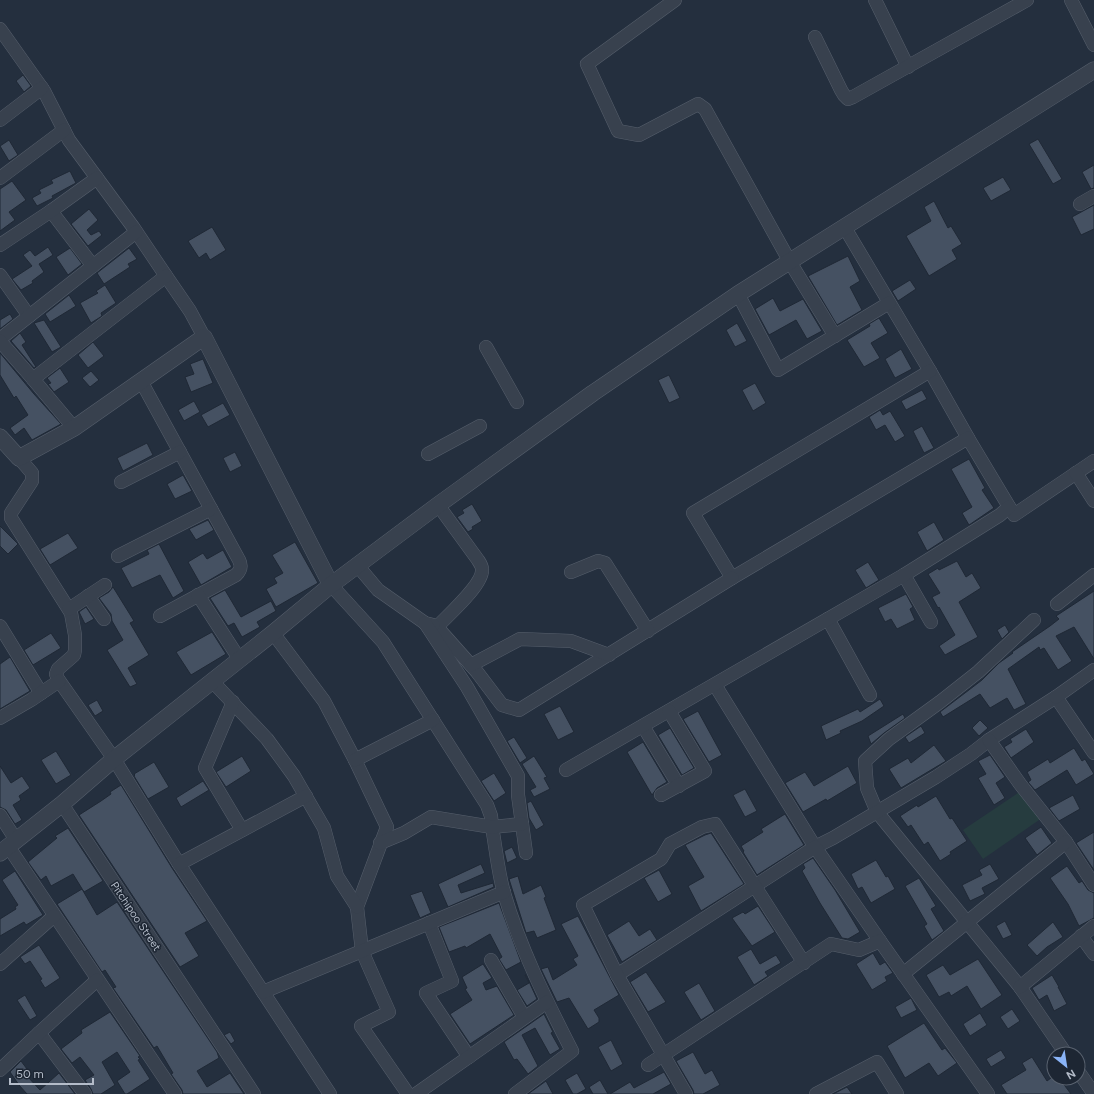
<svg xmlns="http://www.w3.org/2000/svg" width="1094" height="1094" font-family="Figtree,sans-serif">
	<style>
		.green { fill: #263c3f }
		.building { fill: #455162; stroke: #1f2835 }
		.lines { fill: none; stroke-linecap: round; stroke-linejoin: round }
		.minor-casing { stroke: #565f6c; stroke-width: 14 }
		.tertiary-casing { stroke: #565f6c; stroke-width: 17 }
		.minor { stroke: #38414e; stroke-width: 13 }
		.tertiary { stroke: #38414e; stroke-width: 16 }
		.labels { text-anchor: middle; stroke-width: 3; stroke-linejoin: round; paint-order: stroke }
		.street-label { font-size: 11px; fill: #b4bcc9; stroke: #1d2633 }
	</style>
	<rect width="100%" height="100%" fill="#242f3e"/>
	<path class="green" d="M1021 791 1042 818 983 859 963 830Z"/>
	<g class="building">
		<path d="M23 75 31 86 24 92 16 81Z"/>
		<path d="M1038 139 1062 179 1053 184 1029 144Z"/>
		<path d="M9 140 18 155 9 161 0 146Z"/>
		<path d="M1094 165V188L1091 189 1082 172Z"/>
		<path d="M70 171 76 183 52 196 53 198 37 206 32 198 41 193 39 190 53 183 51 180Z"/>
		<path d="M1003 177 1011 190 991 201 983 188Z"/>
		<path d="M12 181 26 200 9 212 15 220 0 231V189Z"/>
		<path d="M934 201 948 228 951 226 962 244 952 250 957 259 929 276 906 236 931 221 924 207Z"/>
		<path d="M1094 205V229L1081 235 1072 217Z"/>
		<path d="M89 209 98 220 87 230 91 235 99 231 102 235 88 246 71 224Z"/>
		<path d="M212 227 226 250 210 260 206 253 199 258 188 241Z"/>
		<path d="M48 247 53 255 39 264 44 272 32 281 33 283 21 290 12 279 32 266 23 255 30 250 35 256Z"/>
		<path d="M70 248 82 264 68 275 56 257Z"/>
		<path d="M129 248 137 259 128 264 130 267 104 284 97 273Z"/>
		<path d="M848 256 860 281 850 287 862 310 837 325 808 276Z"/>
		<path d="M910 280 916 289 898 301 892 291Z"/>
		<path d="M105 285 116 303 101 313 102 316 91 323 80 303 98 293 96 291Z"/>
		<path d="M69 295 76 306 50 322 45 314Z"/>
		<path d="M773 298 780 311 803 299 822 331 807 339 796 320 769 335 755 309Z"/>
		<path d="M10 314 13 319 0 329V320Z"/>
		<path d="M879 318 888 333 871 343 880 358 864 367 847 340 870 326 869 324Z"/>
		<path d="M44 320 61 347 52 352 34 323Z"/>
		<path d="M737 323 747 341 735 347 726 330Z"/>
		<path d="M20 333 26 342 22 345 36 367 34 368 11 341Z"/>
		<path d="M93 342 104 356 88 368 78 355Z"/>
		<path d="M901 349 912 369 895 378 885 359Z"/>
		<path d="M0 353 34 394 61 424 32 440 24 428 15 435 10 428 28 415 16 396 14 398 0 375Z"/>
		<path d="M203 359 213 383 191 392 185 377 194 374 190 364Z"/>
		<path d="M60 368 69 382 54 392 48 384 51 383 47 378Z"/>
		<path d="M91 371 99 380 90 387 82 378Z"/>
		<path d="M669 375 680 398 669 403 658 380Z"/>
		<path d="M755 383 766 403 753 411 742 390Z"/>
		<path d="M922 390 927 399 906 410 901 401Z"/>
		<path d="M194 401 200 412 184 421 178 410Z"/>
		<path d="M223 403 230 415 208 427 201 415Z"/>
		<path d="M880 410 883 415 890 411 905 436 895 442 885 425 876 430 869 417Z"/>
		<path d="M922 426 934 448 924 453 913 431Z"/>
		<path d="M147 443 153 455 123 471 117 458Z"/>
		<path d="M235 452 242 466 230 472 223 458Z"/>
		<path d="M969 459 985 488 982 490 994 508 969 525 962 513 972 507 951 469Z"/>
		<path d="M183 475 192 491 175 499 167 484Z"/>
		<path d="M472 504 482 521 472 527 473 529 468 532 457 517 464 513 462 510Z"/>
		<path d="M208 520 214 530 196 540 189 529Z"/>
		<path d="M934 522 944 540 927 551 917 532Z"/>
		<path d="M0 526 18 544 8 554 0 546Z"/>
		<path d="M68 533 78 548 50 565 40 549Z"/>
		<path d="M295 542 318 583 276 607 266 589 277 583 274 578 283 573 272 555Z"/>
		<path d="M159 544 184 591 173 598 160 575 132 588 121 568 149 554 147 550Z"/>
		<path d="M223 550 232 567 201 585 188 562 203 553 207 559Z"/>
		<path d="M957 561 966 577 972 573 981 588 959 602 978 637 945 655 939 646 955 635 939 607 938 608 932 597 940 593 928 574 938 568 939 570Z"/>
		<path d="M868 562 879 580 866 588 855 570Z"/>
		<path d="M113 587 134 621 130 623 149 655 128 668 137 684 130 687 107 650 123 640 112 621 111 614 99 598 109 592Z"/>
		<path d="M225 590 241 617 271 601 276 611 257 622 260 627 242 637 234 623 228 626 210 598Z"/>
		<path d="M1094 591V659L1074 627 1056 636 1072 661 1058 670 1044 648 1040 650 1039 647 1008 669 1026 704 1014 710 1007 698 990 708 980 694 943 717 940 712 982 680 999 663 1013 653 1012 652 1050 626 1059 619 1056 616Z"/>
		<path d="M906 594 913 607 910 609 915 620 897 629 891 619 885 622 878 608Z"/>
		<path d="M86 607 94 619 85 624 79 612Z"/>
		<path d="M1005 625 1009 632 1002 639 997 630Z"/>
		<path d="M212 632 226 654 191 675 176 652Z"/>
		<path d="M51 633 61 648 33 665 24 650Z"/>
		<path d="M10 657 30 691 0 709V664Z"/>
		<path d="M880 699 884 706 862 721 840 731 841 733 826 740 821 726 858 709 860 712Z"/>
		<path d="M97 700 103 711 95 716 88 705Z"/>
		<path d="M560 706 574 732 558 740 544 714Z"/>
		<path d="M698 711 722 755 709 762 683 719Z"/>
		<path d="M903 714 905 718 884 733 871 744 868 736Z"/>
		<path d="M980 720 988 728 979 736 972 728Z"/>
		<path d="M921 726 925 733 909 743 905 737Z"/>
		<path d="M670 728 694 768 682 775 658 735Z"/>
		<path d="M1026 729 1034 742 1011 758 1004 747 1012 742 1010 739Z"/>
		<path d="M514 737 527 758 520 763 507 741Z"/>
		<path d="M643 742 667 782 657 788 652 795 627 752Z"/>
		<path d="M934 745 946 761 901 788 889 769 908 758 911 763Z"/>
		<path d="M1074 748 1082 761 1085 759 1094 774 1076 785 1067 770 1035 790 1028 782 1031 780 1027 772 1048 759 1050 763Z"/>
		<path d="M56 751 71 775 56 784 41 760Z"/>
		<path d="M990 755 1005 777 996 783 1005 798 994 805 978 778 986 774 978 761Z"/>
		<path d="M242 756 251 771 226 787 216 772Z"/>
		<path d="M534 756 547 777 544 778 550 789 534 797 530 790 536 787 522 764Z"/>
		<path d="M154 762 169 787 148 799 134 776 135 775 134 774Z"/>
		<path d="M0 766 11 783 22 776 30 788 19 796 21 800 13 805 22 820 15 824 6 810 0 807Z"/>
		<path d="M848 766 857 783 827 801 826 799 803 812 785 783 805 772 814 786Z"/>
		<path d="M494 773 506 793 494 801 481 781Z"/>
		<path d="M203 781 209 790 181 807 176 798Z"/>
		<path d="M121 785 172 868 207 921 185 933 199 956 180 967 79 815 101 801 111 794 110 792Z"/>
		<path d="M745 789 757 811 745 817 733 795Z"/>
		<path d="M1073 795 1080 809 1059 821 1049 808Z"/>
		<path d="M936 796 950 819 952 818 967 841 950 852 951 854 940 861 928 842 924 845 911 825 908 827 900 816 917 805 918 807Z"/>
		<path d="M531 801 544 825 536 830 529 818 527 803Z"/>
		<path d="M785 814 804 845 757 875 743 852 744 851 741 846 763 832 761 829Z"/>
		<path d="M1041 827 1052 843 1037 855 1025 838Z"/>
		<path d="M68 828 103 881 84 892 73 874 51 886 46 876 41 880 28 862 57 838 55 836Z"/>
		<path d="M1094 832V870L1076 843Z"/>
		<path d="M711 833 744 884 701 911 688 886 704 877 685 845 705 835Z"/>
		<path d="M512 847 517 858 507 863 504 851Z"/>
		<path d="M813 858 835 890 860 932 848 939 842 938 820 903 802 871 805 868 803 864Z"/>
		<path d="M876 860 886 877 888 876 895 889 871 903 862 887 858 889 851 874Z"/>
		<path d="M481 864 485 873 458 885 461 893 493 883 494 887 448 907 438 884Z"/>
		<path d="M990 864 999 879 982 888 985 894 970 901 962 885 982 875 979 870Z"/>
		<path d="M1067 866 1079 883 1082 881 1088 890 1094 893V918L1079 926 1068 904 1050 878Z"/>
		<path d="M659 870 672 894 658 902 644 878Z"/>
		<path d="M15 871 43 915 26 925 24 922 0 936V919L16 909 15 907 18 905 2 880Z"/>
		<path d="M518 876 523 894 541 885 546 897 544 898 556 930 537 938 534 931 526 933 509 879Z"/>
		<path d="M919 878 936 906 931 909 944 931 932 940 924 926 927 924 905 886Z"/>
		<path d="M82 889 97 915 117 902 217 1052 219 1058 197 1071 207 1087 230 1073 244 1094H183L182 1090 171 1074 173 1073 157 1046 154 1048 113 988 116 987 105 970 102 972 57 904Z"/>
		<path d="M422 891 431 913 420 918 410 895Z"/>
		<path d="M499 903 521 962 506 970 499 959 502 957 490 934 466 948 465 946 449 952 439 927Z"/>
		<path d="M758 906 775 932 752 946 732 918 743 912 745 914Z"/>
		<path d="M578 916 619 995 594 1010 599 1018V1022L588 1029 569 998 557 1002 541 969 548 967 553 980 577 965 573 959 578 956 561 924Z"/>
		<path d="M629 921 639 936 650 929 657 940 622 962 607 935Z"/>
		<path d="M1005 921 1012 935 1003 939 996 926Z"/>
		<path d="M1053 922 1063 937 1047 947 1037 956 1027 945Z"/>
		<path d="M39 945 60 978 45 988 40 980 42 979 30 961 25 964 20 957Z"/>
		<path d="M751 949 760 964 776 955 781 963 765 972 768 976 754 985 737 957Z"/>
		<path d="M873 953 880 965 885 962 893 973 885 977 887 981 872 990 856 964Z"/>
		<path d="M978 959 1002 995 981 1009 967 986 951 996 949 992 939 997 926 975 943 965 950 975Z"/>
		<path d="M483 964 492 978 483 983 486 990 497 986 514 1015 470 1044 450 1014 472 1000 465 989 467 988 462 977Z"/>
		<path d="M646 972 666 1002 648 1012 630 982Z"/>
		<path d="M525 975H526L537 999 527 1006 517 990 529 983Z"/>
		<path d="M1052 975 1059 987H1058L1067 1004 1054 1011 1047 995 1039 1000 1032 988Z"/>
		<path d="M699 983 715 1011 701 1020 684 992Z"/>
		<path d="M25 995 37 1016 30 1020 17 1000Z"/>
		<path d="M911 998 917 1010 901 1018 895 1007Z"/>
		<path d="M1012 1009 1020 1021 1008 1029 1000 1017Z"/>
		<path d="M110 1012 140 1056 138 1057 140 1059 138 1060 150 1079 127 1094H125L117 1081 130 1072 117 1052 102 1062 115 1085 101 1094H93L91 1089 85 1080 94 1075 80 1057 72 1063 61 1049 82 1033 81 1030Z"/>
		<path d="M980 1013 987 1025 970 1036 963 1024Z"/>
		<path d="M544 1014 553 1032 551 1033 560 1049 550 1055 535 1028 522 1035 538 1066 528 1074 517 1059 514 1060 504 1042Z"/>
		<path d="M924 1023 942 1050 945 1048 957 1063 938 1076 929 1063 905 1078 887 1046Z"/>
		<path d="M230 1032 235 1041 231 1044 224 1035Z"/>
		<path d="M611 1040 623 1064 611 1071 598 1047Z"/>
		<path d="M1001 1050 1006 1058 991 1067 986 1059Z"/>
		<path d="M693 1052 705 1074 712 1070 720 1085 703 1094H694L693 1090 676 1061Z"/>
		<path d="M1032 1057 1047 1081 1051 1078H1059L1071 1094H1007L1001 1085 1026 1070 1022 1063Z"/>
		<path d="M21 1061 30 1073 27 1076 40 1090 59 1073 75 1094H27L19 1085 10 1072Z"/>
		<path d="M664 1072 671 1084 653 1094H610L630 1082 634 1088Z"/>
		<path d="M577 1073 586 1089 577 1094H573L565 1080Z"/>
		<path d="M600 1080 608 1094H593L589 1087Z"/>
		<path d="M546 1081 553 1094H528Z"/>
		<path d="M847 1087 852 1094H833Z"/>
	</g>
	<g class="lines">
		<g class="minor-casing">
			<g id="minor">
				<path d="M675 0 587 64 618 131 639 135 698 104 705 109 790 262 835 336"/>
				<path d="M875 0 908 67"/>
				<path d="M1071 0 1094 45"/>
				<path d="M0 29 44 91 69 140 133 227 166 276 190 311 204 337"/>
				<path d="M815 37 841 90 844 95 848 99 853 97 1027 0"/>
				<path d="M0 120 42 88"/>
				<path d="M0 178 64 130"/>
				<path d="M1080 204 1094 196"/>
				<path d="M51 211 93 266"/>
				<path d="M845 228 930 371 968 438"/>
				<path d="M0 245 51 211 97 178"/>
				<path d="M0 275 29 316"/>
				<path d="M738 294 778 370 889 303"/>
				<path d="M0 339 136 232"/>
				<path d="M0 341 33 379"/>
				<path d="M486 347 517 402"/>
				<path d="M930 371 693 513 732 578 968 438 1014 515 1094 461"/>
				<path d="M141 381 239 560C242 566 241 570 236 575L160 616"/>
				<path d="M74 428 33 379 166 276"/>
				<path d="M428 454 480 426"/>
				<path d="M19 458 32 473V481L11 513V518L71 613 75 635V650L74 655 58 669 56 674 58 679 114 759 179 864 330 1094"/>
				<path d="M1076 473 1094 501"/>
				<path d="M121 482 180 452"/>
				<path d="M438 505 478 560C480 563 482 566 482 569 484 584 448 615 437 627L477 672 502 705 519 710 732 578"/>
				<path d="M118 556 211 509"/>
				<path d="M357 565 378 590 425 623 433 625"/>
				<path d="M571 572 598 561 605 563 648 631"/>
				<path d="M904 575 931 622"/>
				<path d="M331 585 383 642 487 805 491 816 492 827C496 849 498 872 504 893 520 948 546 1000 572 1051L515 1094"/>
				<path d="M198 595 240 660"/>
				<path d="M88 596 104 619"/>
				<path d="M1057 604 1094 575"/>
				<path d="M69 609 105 585"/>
				<path d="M828 619 870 695"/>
				<path d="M1034 620 978 672 940 702 889 739 865 761 867 788 877 812 1020 987 1066 1054"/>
				<path d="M425 623 467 687 518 776V795L526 853"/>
				<path d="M0 626 41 693"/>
				<path d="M273 633 324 701 355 760 387 827 357 907 362 951 389 1012 361 1026 408 1094"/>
				<path d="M471 665 520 639 571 641 609 655"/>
				<path d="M213 682 267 739 294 776 324 828 337 876 357 907"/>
				<path d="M715 685 815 847 833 838 936 777 971 754 989 740 1056 697 1094 753"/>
				<path d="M1056 697 1094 670"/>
				<path d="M233 702 205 768 242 830"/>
				<path d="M0 718 31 700 59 681"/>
				<path d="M643 726 679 786"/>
				<path d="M989 740 1020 784 1066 842 1094 885"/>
				<path d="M355 760 433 720"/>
				<path d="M566 770 904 575 1000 515 1009 507"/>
				<path d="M661 795 705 771 669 711"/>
				<path d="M62 804 254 1094"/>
				<path d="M0 815 16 840"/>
				<path d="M380 843 404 833 431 817 492 827 522 824"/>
				<path d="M8 846 175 1094"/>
				<path d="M179 864 306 796"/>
				<path d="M429 923 452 981 426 993 469 1057"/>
				<path d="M1081 936 1094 954"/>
				<path d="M491 960 524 1017"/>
				<path d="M0 964 54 916"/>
				<path d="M903 974 1066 842"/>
				<path d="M617 975 815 847 880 941"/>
				<path d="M1020 987 1094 926"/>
				<path d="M263 992 504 892"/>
				<path d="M39 1033 85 1094"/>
				<path d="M648 1065 831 944 859 950 880 941 988 1094"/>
				<path d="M0 1070 39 1033 97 980"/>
				<path d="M1078 1071 1094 1094"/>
				<path d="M416 1094 547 1002"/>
				<path d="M686 1094 617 975 583 905 661 859 670 844 702 827 715 824 804 963"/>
				<path d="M816 1094 877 1062 897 1094"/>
			</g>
		</g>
		<g class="tertiary-casing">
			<g id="tertiary">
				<path d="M0 437 19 458 74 428 204 337 331 585"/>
				<path d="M0 853 62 804 114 759 273 633 331 585 438 505 593 393 738 294 1094 70"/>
			</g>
		</g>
		<use href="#minor" class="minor"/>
		<use href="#tertiary" class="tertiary"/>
	</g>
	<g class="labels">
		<g class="street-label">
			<text transform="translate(136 916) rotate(56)" y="4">Pitchipoo Street</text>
		</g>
	</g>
	<g transform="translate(1066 1066) rotate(150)"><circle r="19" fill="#1d2633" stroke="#59626f"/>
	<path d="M0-3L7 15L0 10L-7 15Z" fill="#8ab4f8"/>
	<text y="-6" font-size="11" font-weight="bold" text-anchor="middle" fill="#b4bcc9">N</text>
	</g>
	<path d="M10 1078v6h83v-6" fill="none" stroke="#b4bcc9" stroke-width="2"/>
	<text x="16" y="1078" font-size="12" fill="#b4bcc9" stroke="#1d2633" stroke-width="3" paint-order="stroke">50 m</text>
</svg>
